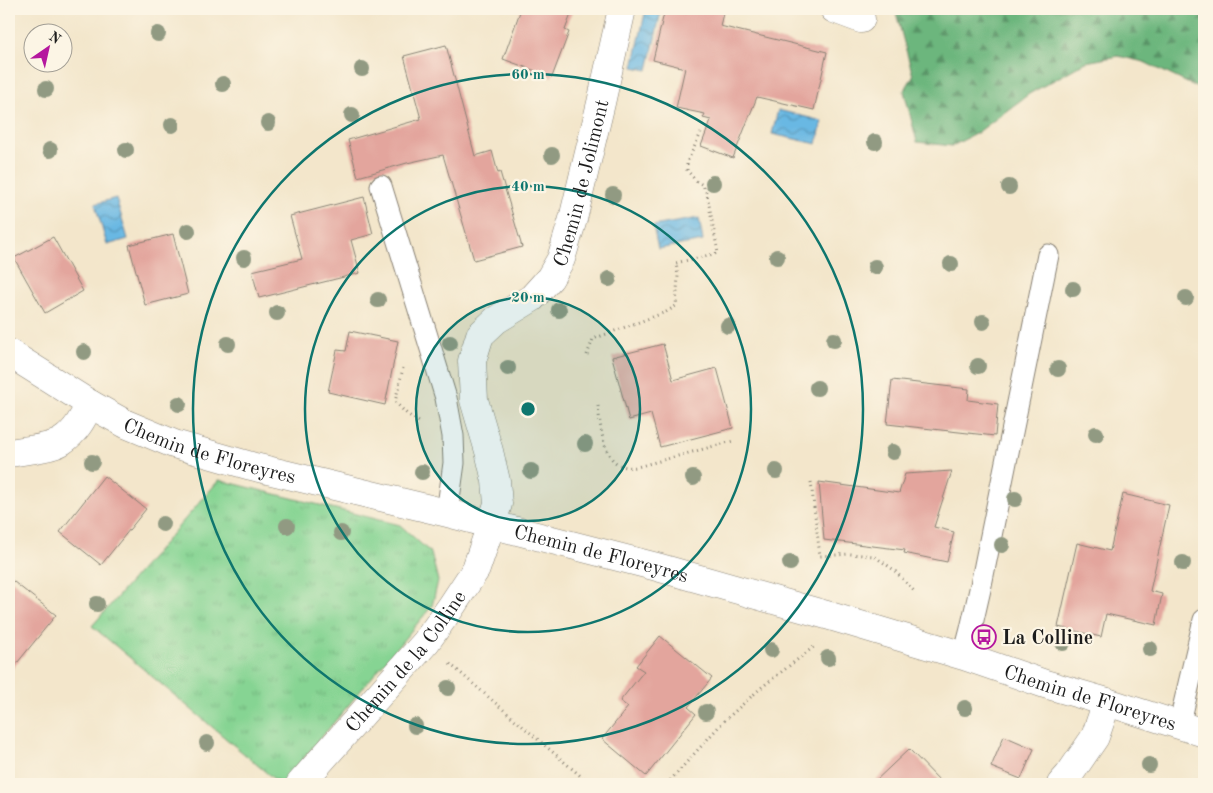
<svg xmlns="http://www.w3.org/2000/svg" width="1213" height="793" font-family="'Old Standard TT',serif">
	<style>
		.grass { fill: url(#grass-tufts); stroke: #517858 }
		.forest { fill: url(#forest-firs); stroke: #44694c }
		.water { fill: url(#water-waves); stroke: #426a80 }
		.building { fill: #e3a59d }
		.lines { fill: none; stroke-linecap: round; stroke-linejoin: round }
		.lane-casing { stroke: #888174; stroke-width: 23 }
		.street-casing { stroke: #888174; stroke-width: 29 }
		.path { stroke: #888174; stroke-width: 3; stroke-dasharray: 1 4; stroke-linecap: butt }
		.lane { stroke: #fff; stroke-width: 21 }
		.street { stroke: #fff; stroke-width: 28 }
		.tree { fill: #919a82 }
		.ring { fill: none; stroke: #0f766e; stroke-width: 2.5 }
		.labels { text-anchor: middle; stroke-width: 4.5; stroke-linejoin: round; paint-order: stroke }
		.street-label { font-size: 20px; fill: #1c1c1c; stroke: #fcf5e5 }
		.poi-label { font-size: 20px; font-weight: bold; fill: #1c1c1c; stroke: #fcf5e5; text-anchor: start }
		.centre { fill: #0f766e; stroke: #fcf5e5; stroke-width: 2.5 }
		.ring-label { font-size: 15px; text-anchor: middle; font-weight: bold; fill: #0f766e; stroke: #fcf5e5; stroke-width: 4.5; stroke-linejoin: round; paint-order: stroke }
	</style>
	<defs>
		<pattern id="grass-tufts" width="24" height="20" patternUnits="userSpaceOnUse" patternTransform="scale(1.25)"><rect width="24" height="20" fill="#86d493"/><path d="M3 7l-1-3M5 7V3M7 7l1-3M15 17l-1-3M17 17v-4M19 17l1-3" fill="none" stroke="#73b57e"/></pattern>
		<pattern id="forest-firs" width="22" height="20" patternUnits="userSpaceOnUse" patternTransform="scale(1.25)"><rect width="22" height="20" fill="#6cb67d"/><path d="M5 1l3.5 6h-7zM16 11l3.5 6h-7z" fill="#589366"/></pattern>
		<pattern id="water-waves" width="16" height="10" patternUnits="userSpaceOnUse" patternTransform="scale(1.25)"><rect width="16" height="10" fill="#69b8e3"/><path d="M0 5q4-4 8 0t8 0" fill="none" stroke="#5695b7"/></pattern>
	</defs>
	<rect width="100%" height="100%" fill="#fcf5e5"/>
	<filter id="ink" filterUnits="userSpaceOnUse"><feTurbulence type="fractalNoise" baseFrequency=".02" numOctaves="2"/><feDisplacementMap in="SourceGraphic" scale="10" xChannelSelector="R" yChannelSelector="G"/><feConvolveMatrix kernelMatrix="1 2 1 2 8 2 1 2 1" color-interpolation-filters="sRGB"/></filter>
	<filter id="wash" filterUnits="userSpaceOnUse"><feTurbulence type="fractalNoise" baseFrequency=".0096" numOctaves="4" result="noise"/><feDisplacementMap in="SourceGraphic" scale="20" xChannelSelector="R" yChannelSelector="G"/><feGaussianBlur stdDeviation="1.12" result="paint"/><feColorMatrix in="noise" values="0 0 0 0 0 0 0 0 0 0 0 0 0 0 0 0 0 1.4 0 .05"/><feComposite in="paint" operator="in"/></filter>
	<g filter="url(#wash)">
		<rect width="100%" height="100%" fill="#f3e6cb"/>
		<path class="grass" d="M219 480 400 525 431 553 438 581 432 606 282 784H280L92 626Z"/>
		<path class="forest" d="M895 9H1204V91L1144 62 1118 56 1086 62 1029 94 977 133 952 146 917 142 904 91 913 76Z"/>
		<g class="water">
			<path d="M646 9 661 11 648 70 633 67Z"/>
			<path d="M778 110 822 121 817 144 772 134Z"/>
			<path d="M116 198 128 239 107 245 95 204Z"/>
			<path d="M699 218 703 241 658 249 653 226Z"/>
		</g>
		<g id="blocks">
			<g class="building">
				<path d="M521 9H573L565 30 569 32 552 77 503 59Z"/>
				<path d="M665 9H724L720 26 827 52 814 110 757 97 733 158 701 146 711 120 703 118 705 114 676 108 685 68 653 60Z"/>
				<path d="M446 45 475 156 492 151 498 173 500 172 522 247 474 260 443 155 407 163 358 177 348 140 421 119 404 56Z"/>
				<path d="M364 197 373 234 351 240 360 273 259 298 252 271 302 259 290 216Z"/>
				<path d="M173 234 188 294 145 305 129 245Z"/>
				<path d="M53 237 83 291 45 313 14 258Z"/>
				<path d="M350 331 398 341 385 405 328 392 337 350 346 351Z"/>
				<path d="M663 344 673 380 717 368 733 428 660 447 651 414 629 420 612 357Z"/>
				<path d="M892 380 969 389 968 400 998 404 995 436 887 424Z"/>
				<path d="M952 471 934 527 954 532 947 562 904 553 905 550 824 540 819 482 899 493 905 474Z"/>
				<path d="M104 476 146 509 101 565 60 532Z"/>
				<path d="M1123 494 1169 505 1150 591 1162 594 1156 625 1106 614 1101 637 1058 627 1077 543 1110 551Z"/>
				<path d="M9 578 56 615 9 673Z"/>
				<path d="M660 636 712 678 688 707 696 714 646 776 602 739 628 707 620 701 644 671 636 666Z"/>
				<path d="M1004 736 1034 749 1021 779 991 767Z"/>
				<path d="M909 749 943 784H872Z"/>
			</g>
		</g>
	</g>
	<g filter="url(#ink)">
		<use href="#blocks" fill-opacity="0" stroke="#888174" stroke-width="1"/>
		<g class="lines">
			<g class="lane-casing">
				<g id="lane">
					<path d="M381 186 446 398 453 436 454 463 447 513"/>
					<path d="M964 656 970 633 981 585 1048 255"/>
					<path d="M1179 726 1204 620"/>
				</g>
			</g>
			<g class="street-casing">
				<g id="street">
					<path d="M834 9 861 19"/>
					<path id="s1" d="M9 353 90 404 126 424 174 444 251 466 447 513 657 567 830 616 964 656 1045 684 1107 702 1204 733"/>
					<path d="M9 453C22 451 52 448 62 441 76 432 83 418 90 404"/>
					<path id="s2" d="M300 784 426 642 451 607 476 569 498 504 496 481 489 451 474 400 472 361 480 335 496 320 532 298 550 278 561 259 573 219 601 103 622 9"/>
					<path d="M1061 784 1069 775 1095 737 1107 702"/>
				</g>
			</g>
			<g class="path">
				<path d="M587 355 593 339 666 312 676 306 678 276 676 263 718 253 707 194 703 185 696 181 687 170V162L701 133"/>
				<path d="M403 368 395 402 407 414 419 422"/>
				<path d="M598 406C600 422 602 451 615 462 621 467 629 468 637 467L733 441"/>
				<path d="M811 482 820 556 850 554 874 556 894 570 915 592"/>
				<path d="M450 664 590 784"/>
				<path d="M667 784 723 722 762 687 815 646"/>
			</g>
			<use href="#lane" class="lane"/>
			<use href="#street" class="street"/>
		</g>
		<g class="tree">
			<circle cx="158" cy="34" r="8"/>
			<circle cx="362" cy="69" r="8"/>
			<circle cx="223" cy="84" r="8"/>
			<circle cx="46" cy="89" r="8"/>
			<circle cx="352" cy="115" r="8"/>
			<circle cx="268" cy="123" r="8"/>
			<circle cx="172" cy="125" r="8"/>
			<circle cx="875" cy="142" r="8"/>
			<circle cx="50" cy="150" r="8"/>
			<circle cx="126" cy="150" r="8"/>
			<circle cx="552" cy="155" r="8"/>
			<circle cx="713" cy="183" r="8"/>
			<circle cx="1009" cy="187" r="8"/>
			<circle cx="613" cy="195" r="8"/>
			<circle cx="188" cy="231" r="8"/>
			<circle cx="777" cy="257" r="8"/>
			<circle cx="244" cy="258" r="8"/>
			<circle cx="951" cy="264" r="8"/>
			<circle cx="875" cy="267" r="8"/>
			<circle cx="609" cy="279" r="8"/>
			<circle cx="1073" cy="289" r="8"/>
			<circle cx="1186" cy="298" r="8"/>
			<circle cx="378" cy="300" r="8"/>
			<circle cx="559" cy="310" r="8"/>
			<circle cx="277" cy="313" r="8"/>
			<circle cx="983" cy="322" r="8"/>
			<circle cx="728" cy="326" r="8"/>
			<circle cx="834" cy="340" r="8"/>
			<circle cx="450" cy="343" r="8"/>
			<circle cx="228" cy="344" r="8"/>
			<circle cx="84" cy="352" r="8"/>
			<circle cx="978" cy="366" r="8"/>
			<circle cx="508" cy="368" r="8"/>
			<circle cx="1058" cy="369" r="8"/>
			<circle cx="817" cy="388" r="8"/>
			<circle cx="179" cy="404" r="8"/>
			<circle cx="1096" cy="434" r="8"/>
			<circle cx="585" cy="444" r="8"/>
			<circle cx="893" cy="452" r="8"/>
			<circle cx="92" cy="462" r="8"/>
			<circle cx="531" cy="471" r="8"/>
			<circle cx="776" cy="471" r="8"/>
			<circle cx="422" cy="472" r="8"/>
			<circle cx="693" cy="478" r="8"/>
			<circle cx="1015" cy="499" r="8"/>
			<circle cx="163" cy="524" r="8"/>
			<circle cx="287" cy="526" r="8"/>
			<circle cx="341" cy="533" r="8"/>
			<circle cx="1002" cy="545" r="8"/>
			<circle cx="790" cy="563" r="8"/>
			<circle cx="1183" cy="563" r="8"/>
			<circle cx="97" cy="604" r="8"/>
			<circle cx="1063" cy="643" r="8"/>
			<circle cx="1150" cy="649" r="8"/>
			<circle cx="771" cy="650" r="8"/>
			<circle cx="828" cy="658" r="8"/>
			<circle cx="448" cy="688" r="8"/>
			<circle cx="965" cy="708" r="8"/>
			<circle cx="706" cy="712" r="8"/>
			<circle cx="415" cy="726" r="8"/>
			<circle cx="207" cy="743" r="8"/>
			<circle cx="1149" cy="765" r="8"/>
		</g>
	</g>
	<circle cx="528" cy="409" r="112" fill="#0f766e" fill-opacity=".12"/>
	<g class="ring">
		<circle cx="528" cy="409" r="112"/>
		<circle cx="528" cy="409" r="223"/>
		<circle cx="528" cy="409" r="335"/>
	</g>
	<defs>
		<g id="bus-ring" transform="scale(1.25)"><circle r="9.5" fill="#fcf5e5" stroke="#b5179e" stroke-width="1.5"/><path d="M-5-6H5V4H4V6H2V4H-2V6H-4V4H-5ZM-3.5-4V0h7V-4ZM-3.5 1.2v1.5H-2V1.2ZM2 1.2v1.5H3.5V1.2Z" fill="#b5179e"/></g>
	</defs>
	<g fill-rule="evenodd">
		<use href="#bus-ring" x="984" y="637"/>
	</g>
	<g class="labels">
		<g class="street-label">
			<text dy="7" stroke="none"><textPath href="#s2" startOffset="712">Chemin de Jolimont</textPath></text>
			<text dy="7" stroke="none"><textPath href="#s1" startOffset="225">Chemin de Floreyres</textPath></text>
			<text dy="7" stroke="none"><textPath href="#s1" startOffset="630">Chemin de Floreyres</textPath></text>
			<text dy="7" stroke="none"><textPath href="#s2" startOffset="162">Chemin de la Colline</textPath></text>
			<text dy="7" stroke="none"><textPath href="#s1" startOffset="1140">Chemin de Floreyres</textPath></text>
		</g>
		<g class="poi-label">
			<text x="1002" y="644">La Colline</text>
		</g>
	</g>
	<circle cx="528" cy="409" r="8" class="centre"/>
	<g class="ring-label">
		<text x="528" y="79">60 m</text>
		<text x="528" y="191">40 m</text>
		<text x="528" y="302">20 m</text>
	</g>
	<rect width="1213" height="793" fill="none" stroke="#fcf5e5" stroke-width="30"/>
	<g transform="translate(48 48) rotate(34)"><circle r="24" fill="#fcf5e5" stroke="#a29e95"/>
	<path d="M0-4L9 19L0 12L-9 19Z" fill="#b5179e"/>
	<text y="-8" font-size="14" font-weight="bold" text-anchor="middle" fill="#1c1c1c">N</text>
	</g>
</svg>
